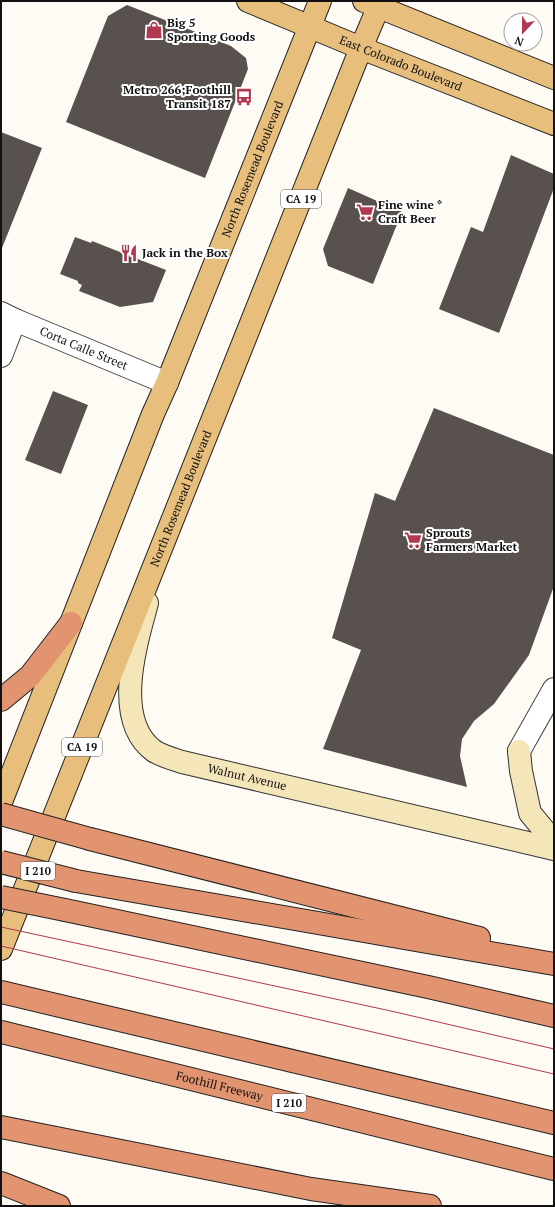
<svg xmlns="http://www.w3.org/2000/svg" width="555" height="1207" font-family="'PT Serif',serif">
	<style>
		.building { fill: #58514e }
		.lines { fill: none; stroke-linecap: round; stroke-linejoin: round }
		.minor-casing { stroke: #444; stroke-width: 24 }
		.secondary-casing { stroke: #333; stroke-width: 24 }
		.primary-casing { stroke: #222; stroke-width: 24 }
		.motorway-casing { stroke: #222; stroke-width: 24 }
		.minor { stroke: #fff; stroke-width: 22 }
		.secondary { stroke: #f5e6b9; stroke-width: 22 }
		.primary { stroke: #e7be7c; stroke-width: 22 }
		.motorway { stroke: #e2936f; stroke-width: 22 }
		.tram { stroke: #b03950; stroke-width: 1 }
		.motorway-bridge-casing { stroke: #222; stroke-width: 24; stroke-linecap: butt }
		.motorway-bridge { stroke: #e2936f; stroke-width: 22 }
		.labels { text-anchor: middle; stroke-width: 4; stroke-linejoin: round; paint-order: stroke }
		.shield { fill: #fff; stroke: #585858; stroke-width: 1 }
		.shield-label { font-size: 11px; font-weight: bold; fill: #111 }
		.poi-label { font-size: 12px; font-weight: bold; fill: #111; stroke: #fff; text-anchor: start }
		.street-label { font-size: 12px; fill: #111; stroke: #fff }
	</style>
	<rect width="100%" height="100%" fill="#fefbf5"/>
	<g class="building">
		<path d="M127 5 231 46 246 58 248 69 205 178 66 122 108 16Z"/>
		<path d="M1 132 42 148 2 248H1Z"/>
		<path d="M511 155 554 174V188L499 333 439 309 471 227 483 232Z"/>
		<path d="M348 188 402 212 373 284 328 266 323 249Z"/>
		<path d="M75 237 91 243 92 241 166 270 153 302 120 307 79 291 82 285 78 283V281L60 274Z"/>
		<path d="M53 391 88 405 61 474 25 460Z"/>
		<path d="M434 408 554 455V586L529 655 494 704 474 721 462 739 460 756 467 787 323 749 361 650 332 638 375 493 395 501Z"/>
	</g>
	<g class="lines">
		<g class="minor-casing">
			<g id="minor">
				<path id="s1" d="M1 313 15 320 167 383"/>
				<path d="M1 356 15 320"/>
				<path d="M519 751 554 689"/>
			</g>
		</g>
		<g class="secondary-casing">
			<g id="secondary">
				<path id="s2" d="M147 603C136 644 112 720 154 751 162 756 173 759 182 762L554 849"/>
				<path d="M519 751 521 771 530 813 554 842"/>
			</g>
		</g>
		<g class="primary-casing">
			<g id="primary">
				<path id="s3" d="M248 1 361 48 554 124"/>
				<path d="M364 1 554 78"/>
				<path id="s4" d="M1 802 153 414 167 383 320 1"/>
				<path id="s5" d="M1 949 361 48 381 1"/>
			</g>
		</g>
		<g class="motorway-casing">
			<g id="motorway">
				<path d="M1 700 30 676 71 623"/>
				<path d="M90 839 479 938"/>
				<path d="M76 881 554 964"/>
				<path d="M65 910 428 987 554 1016"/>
				<path d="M1 992 554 1123"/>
				<path id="s6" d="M1 1032 554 1169"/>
				<path d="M1 1127 311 1189 430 1206"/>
				<path d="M1 1183 59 1206"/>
			</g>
		</g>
		<use href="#minor" class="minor"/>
		<use href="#secondary" class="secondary"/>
		<use href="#primary" class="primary"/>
		<use href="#motorway" class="motorway"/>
		<g class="tram">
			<path d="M1 927 391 1011 554 1049"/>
			<path d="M1 946 554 1074"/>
		</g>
		<g class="motorway-bridge-casing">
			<g id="motorway-bridge">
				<path d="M1 814 90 839"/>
				<path d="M1 862 76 881"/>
				<path d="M1 897 65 910"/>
			</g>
		</g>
		<use href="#motorway-bridge" class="motorway-bridge"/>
	</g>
	<defs>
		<g id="shop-bare" transform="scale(1.38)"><path d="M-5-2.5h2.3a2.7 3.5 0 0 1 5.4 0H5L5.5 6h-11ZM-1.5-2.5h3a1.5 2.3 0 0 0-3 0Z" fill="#b03950" stroke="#fff" stroke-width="2.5" paint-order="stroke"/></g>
		<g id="bus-bare" transform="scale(1.38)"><path d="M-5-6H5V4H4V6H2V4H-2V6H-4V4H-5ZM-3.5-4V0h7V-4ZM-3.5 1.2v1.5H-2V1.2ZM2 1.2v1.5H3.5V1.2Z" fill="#b03950" stroke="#fff" stroke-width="2.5" paint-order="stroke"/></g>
		<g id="supermarket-bare" transform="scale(1.38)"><path d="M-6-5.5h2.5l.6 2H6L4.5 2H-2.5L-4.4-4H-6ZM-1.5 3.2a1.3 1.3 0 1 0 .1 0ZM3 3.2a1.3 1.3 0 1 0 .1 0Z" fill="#b03950" stroke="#fff" stroke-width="2.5" paint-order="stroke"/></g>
		<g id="restaurant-bare" transform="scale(1.38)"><path d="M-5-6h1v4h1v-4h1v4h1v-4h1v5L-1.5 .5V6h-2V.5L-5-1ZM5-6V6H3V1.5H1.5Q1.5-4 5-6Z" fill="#b03950" stroke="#fff" stroke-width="2.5" paint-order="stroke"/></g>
	</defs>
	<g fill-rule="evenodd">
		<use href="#shop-bare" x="154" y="30"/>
		<use href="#bus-bare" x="244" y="97"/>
		<use href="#supermarket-bare" x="365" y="212"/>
		<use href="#restaurant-bare" x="129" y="253"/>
		<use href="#supermarket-bare" x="413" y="540"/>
	</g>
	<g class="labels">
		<g class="shield">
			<rect x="281" y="190" width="40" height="18" rx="3"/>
			<rect x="62" y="738" width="40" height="18" rx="3"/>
			<rect x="21" y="862" width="34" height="18" rx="3"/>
			<rect x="272" y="1094" width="34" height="18" rx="3"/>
		</g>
		<g class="shield-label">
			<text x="301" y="203">CA 19</text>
			<text x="82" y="751">CA 19</text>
			<text x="38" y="875">I 210</text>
			<text x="289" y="1107">I 210</text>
		</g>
		<g class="poi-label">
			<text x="167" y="27">Big 5<tspan x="167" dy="14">Sporting Goods</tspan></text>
			<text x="231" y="94" text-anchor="end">Metro 266;Foothill<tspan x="231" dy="14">Transit 187</tspan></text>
			<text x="378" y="209">Fine wine *<tspan x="378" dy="14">Craft Beer</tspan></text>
			<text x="142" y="257">Jack in the Box</text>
			<text x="426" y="537">Sprouts<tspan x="426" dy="14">Farmers Market</tspan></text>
		</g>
		<g class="street-label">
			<text dy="4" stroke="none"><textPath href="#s3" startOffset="165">East Colorado Boulevard</textPath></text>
			<text dy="4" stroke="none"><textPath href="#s4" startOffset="681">North Rosemead Boulevard</textPath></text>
			<text dy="4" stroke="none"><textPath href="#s1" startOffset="90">Corta Calle Street</textPath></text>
			<text dy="4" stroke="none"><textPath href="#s5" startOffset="485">North Rosemead Boulevard</textPath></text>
			<text dy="4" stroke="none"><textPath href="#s2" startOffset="254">Walnut Avenue</textPath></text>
			<text dy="4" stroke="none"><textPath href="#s6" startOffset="225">Foothill Freeway</textPath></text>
		</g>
	</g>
	<rect width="555" height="1207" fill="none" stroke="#111111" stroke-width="4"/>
	<g transform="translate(523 32) rotate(202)"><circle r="19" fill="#ffffff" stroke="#a0a0a0"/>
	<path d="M0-3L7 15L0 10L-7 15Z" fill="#b03950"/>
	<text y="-6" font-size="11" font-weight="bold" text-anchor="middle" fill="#111111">N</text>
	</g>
</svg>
